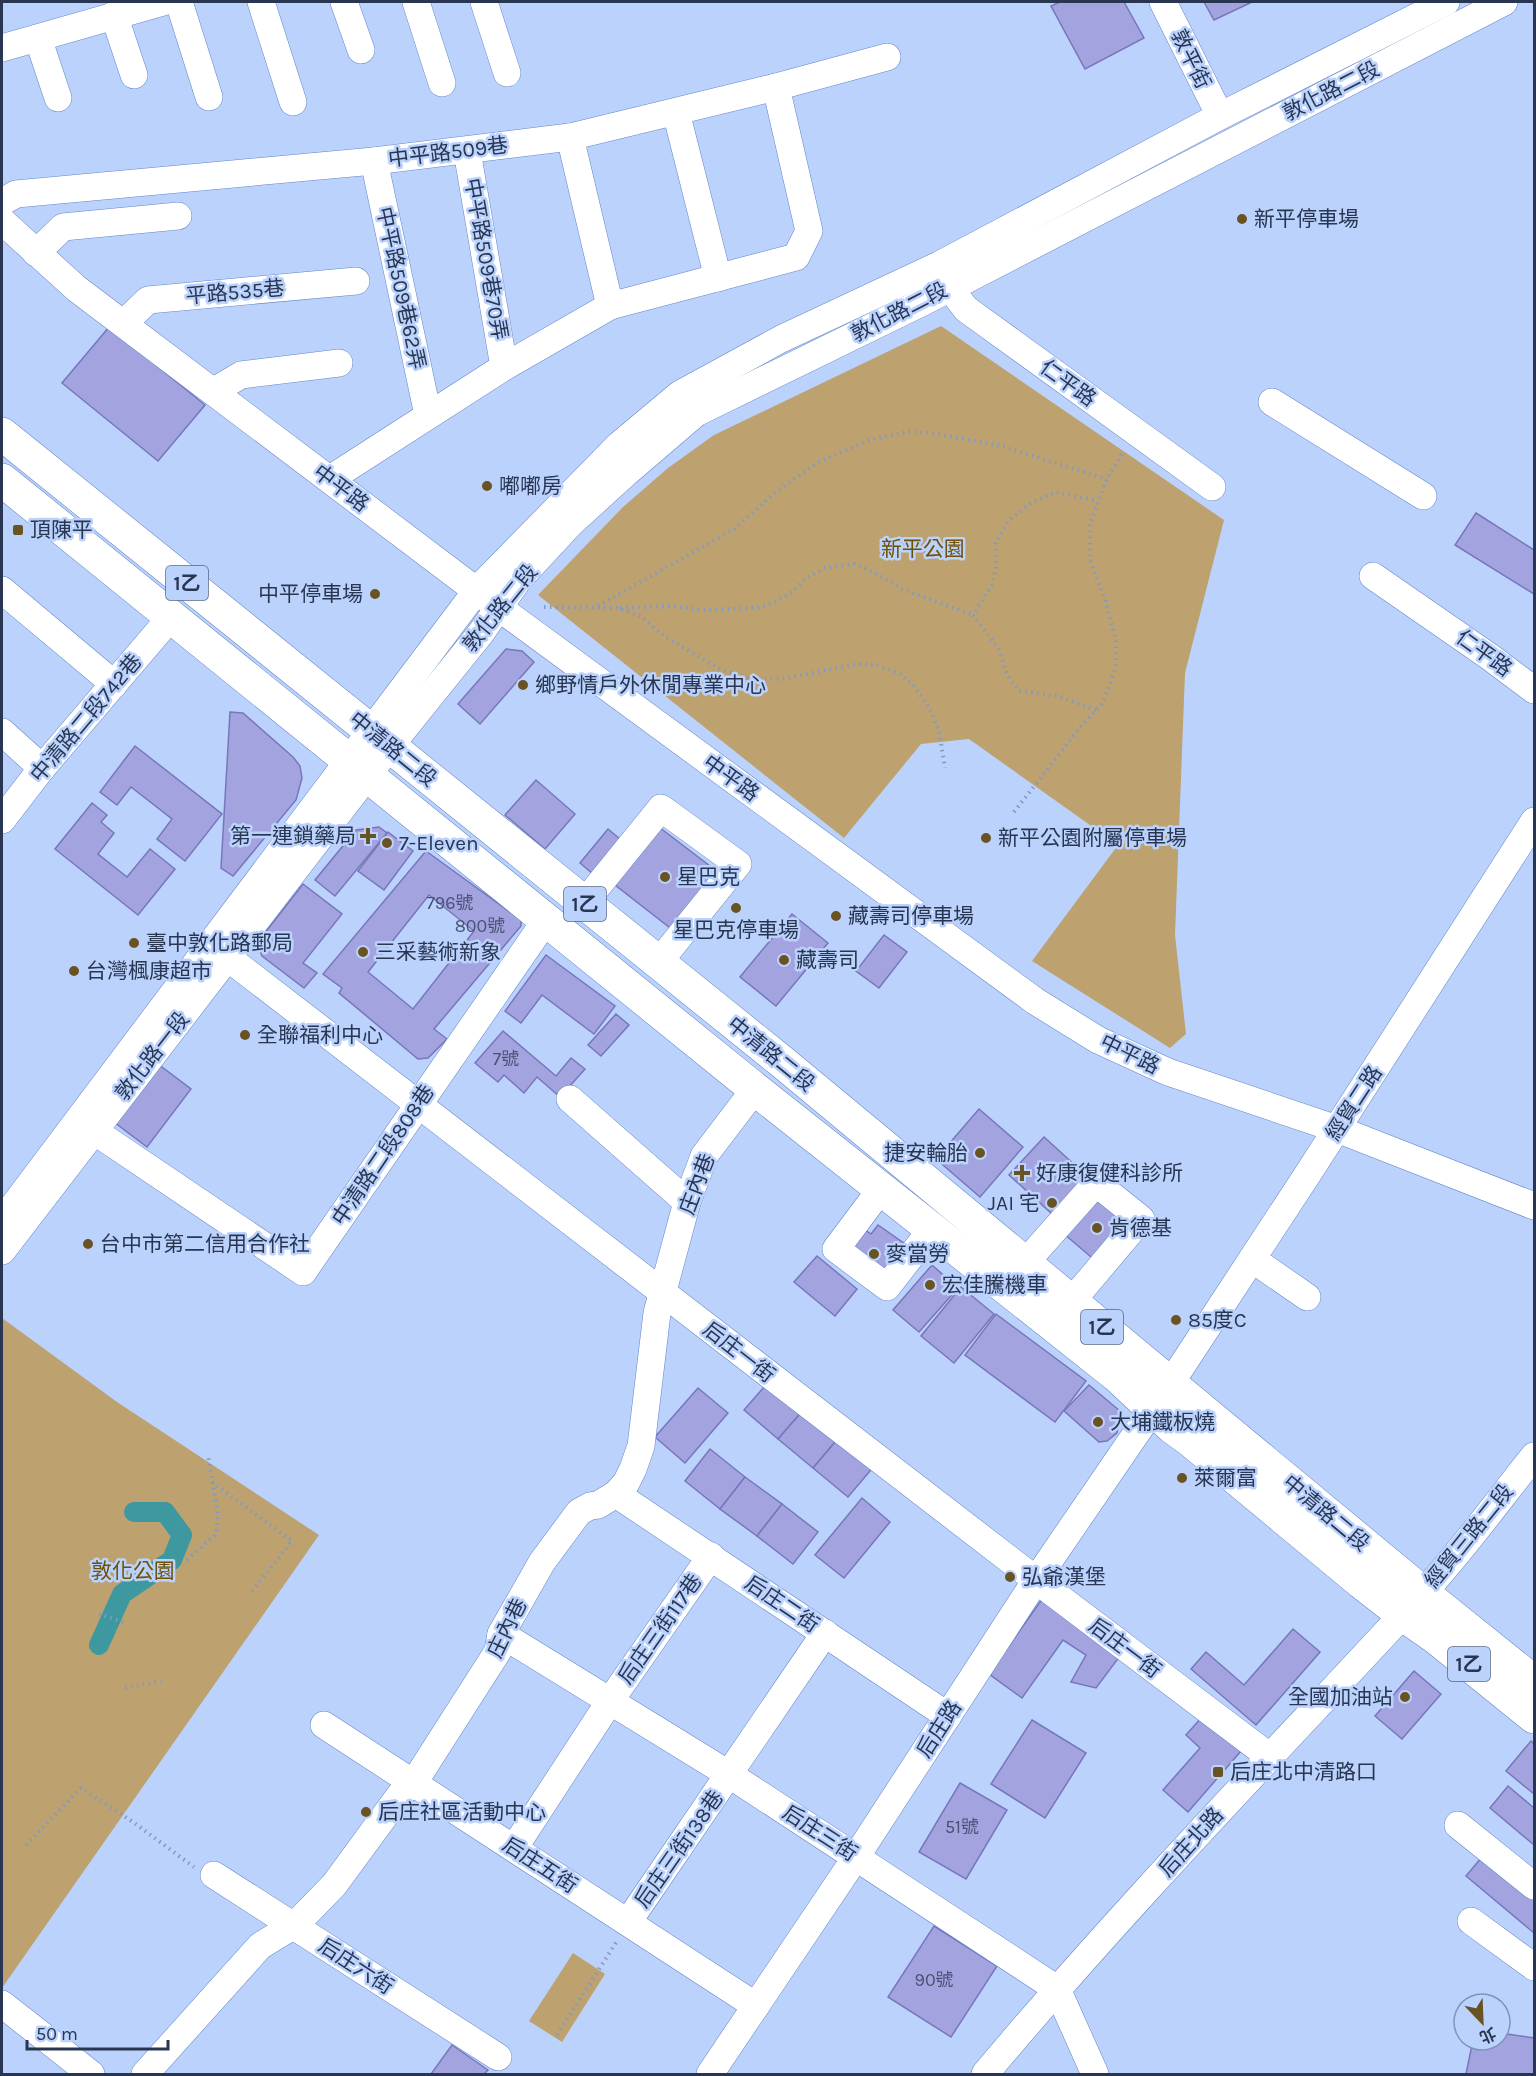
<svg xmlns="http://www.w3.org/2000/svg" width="1536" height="2076" font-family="Karla,'Noto Sans TC',sans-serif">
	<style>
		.green { fill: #bda26f }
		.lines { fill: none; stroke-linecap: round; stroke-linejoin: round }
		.canal { stroke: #3e98a0; stroke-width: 20 }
		.building { fill: #a3a4df; stroke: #7776bd; stroke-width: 1.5; fill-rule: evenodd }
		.minor-casing { stroke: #6586c8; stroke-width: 28 }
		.major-casing { stroke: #6586c8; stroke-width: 34 }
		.path { stroke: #8599bd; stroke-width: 4; stroke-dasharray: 1.5 4.5; stroke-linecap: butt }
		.minor { stroke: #fff; stroke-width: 27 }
		.major { stroke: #fff; stroke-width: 33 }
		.poi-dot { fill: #6a5323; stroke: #bbd2fc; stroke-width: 2 }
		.labels { text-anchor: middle; stroke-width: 5; stroke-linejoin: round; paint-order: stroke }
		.number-label { font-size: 18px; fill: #475275 }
		.shield { fill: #bbd2fc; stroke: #546585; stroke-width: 1.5 }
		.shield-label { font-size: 20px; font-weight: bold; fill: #283652 }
		.street-label { font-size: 21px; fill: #283652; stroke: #bbd2fc }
		.poi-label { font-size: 21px; fill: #283652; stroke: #bbd2fc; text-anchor: start }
		.park-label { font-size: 21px; fill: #6f5104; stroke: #bbd2fc }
	</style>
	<rect width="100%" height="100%" fill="#bbd2fc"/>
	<g class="green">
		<path d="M941 326 1224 520 1185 673 1175 935 1186 1034 1170 1048 1032 961 1118 845 969 739 921 744 844 838 538 595 623 507 668 468 714 435Z"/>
		<path d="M2 1318 117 1402 319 1535 2 1988Z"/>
		<path d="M573 1953 605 1974 562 2042 529 2021Z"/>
	</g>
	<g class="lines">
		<path class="canal" d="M99 1645 122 1594 172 1560 182 1535 165 1512H134"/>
	</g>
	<g class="building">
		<path d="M1060 2H1124L1144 38 1085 69 1051 6Z"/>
		<path d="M1204 2H1252L1214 20Z"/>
		<path d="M109 327 205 405 158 461 62 383Z"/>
		<path d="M1476 513 1534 550V594L1455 545Z"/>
		<path d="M506 649 522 651 534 662 480 724 458 704Z"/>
		<path d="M230 712 243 713 293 757 300 766 302 778 296 800 233 876 221 868Z"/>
		<path d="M135 746 222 814 185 861 157 839 172 819 131 787 117 805 100 792Z"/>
		<path d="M536 780 575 814 545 849 505 815Z"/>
		<path d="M92 803 107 815 101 822 114 833 98 854 127 877 150 849 175 869 138 915 55 849Z"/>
		<path d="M655 824 719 873 674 931 610 881Z"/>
		<path d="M379 827 387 833 335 896 315 880 356 830Z"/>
		<path d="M608 829 621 840 593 874 580 863Z"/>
		<path d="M388 832 413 851 384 890 358 871Z"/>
		<path d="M426 851 521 920V926L434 1029 447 1039 428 1058 418 1059 339 993 342 988 323 974ZM429 895 474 931 413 1009 368 972Z"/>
		<path d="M303 884 342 914 303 963 317 973 304 988 262 956 257 943Z"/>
		<path d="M792 914 828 943 776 1006 740 977Z"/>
		<path d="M884 935 907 952 879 988 856 971Z"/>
		<path d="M546 955 615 1006 594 1034 542 995 521 1023 505 1011Z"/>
		<path d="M616 1014 629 1025 601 1056 588 1045Z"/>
		<path d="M503 1031 556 1076 571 1058 585 1069 560 1097 537 1077 524 1093 504 1075 498 1082 475 1063Z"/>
		<path d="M158 1064 191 1089 147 1147 114 1122Z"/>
		<path d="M979 1109 1023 1147 980 1197 936 1159Z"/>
		<path d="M1044 1137 1087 1176 1052 1214 1009 1175Z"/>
		<path d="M1098 1194 1131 1222 1097 1262 1064 1234Z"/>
		<path d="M858 1225 871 1234 878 1225 908 1246 886 1282 841 1249Z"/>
		<path d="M817 1256 857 1289 835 1316 794 1282Z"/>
		<path d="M932 1265 958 1288 919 1332 893 1310Z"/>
		<path d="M961 1287 994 1314 954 1363 921 1336Z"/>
		<path d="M996 1314 1086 1381 1055 1422 965 1355Z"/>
		<path d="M772 1378 806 1407 778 1439 744 1410Z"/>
		<path d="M1089 1385 1120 1411 1117 1433 1107 1441 1099 1442 1064 1411Z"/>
		<path d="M698 1388 728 1413 685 1463 655 1437Z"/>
		<path d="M806 1407 841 1435 813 1468 778 1439Z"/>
		<path d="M841 1435 875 1465 848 1497 813 1468Z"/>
		<path d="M710 1449 745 1477 720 1509 685 1481Z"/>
		<path d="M745 1477 782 1504 757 1536 720 1509Z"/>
		<path d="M862 1498 890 1522 844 1578 815 1555Z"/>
		<path d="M782 1504 818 1532 793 1564 757 1536Z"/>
		<path d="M1045 1595 1123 1652 1096 1688 1071 1682 1086 1655 1063 1640 1022 1698 989 1674Z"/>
		<path d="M1293 1629 1320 1652 1256 1725 1191 1669 1206 1652 1244 1685Z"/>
		<path d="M1414 1671 1441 1694 1402 1739 1375 1716Z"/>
		<path d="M1202 1717 1241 1751 1188 1812 1163 1790 1200 1748 1186 1735Z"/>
		<path d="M1032 1720 1086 1753 1045 1818 991 1784Z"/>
		<path d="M1531 1741 1534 1744V1794L1506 1771Z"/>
		<path d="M960 1783 1007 1810 966 1879 919 1852Z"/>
		<path d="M1508 1786 1534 1808V1845L1490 1808Z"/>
		<path d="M1487 1851 1534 1891V1933L1466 1876Z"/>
		<path d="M934 1926 997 1966 951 2037 888 1997Z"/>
		<path d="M1500 2033 1534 2038V2074H1466L1473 2040H1500Z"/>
		<path d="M452 2045 488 2070 484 2074H431Z"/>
	</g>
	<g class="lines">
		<g class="minor-casing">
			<g id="minor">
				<path d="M179 2 209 97"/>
				<path d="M261 2 293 102"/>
				<path d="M344 2 361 50"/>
				<path d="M416 2 442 83"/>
				<path d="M484 2 507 73"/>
				<path d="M1163 2 1220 116"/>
				<path d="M114 15 134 75"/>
				<path d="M38 38 58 98"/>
				<path d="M2 48 163 2"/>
				<path d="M676 112 718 278"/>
				<path d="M570 137 610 306"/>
				<path d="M467 151 504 367"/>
				<path d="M374 161 428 415"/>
				<path d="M2 202 16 194 374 161 570 137 776 87 887 57"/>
				<path d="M2 221 77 289 498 607 1035 1001 1098 1040 1168 1072 1337 1129 1534 1206"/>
				<path d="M36 253 63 227 178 216"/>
				<path d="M941 270 949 287 966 309 1212 487"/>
				<path d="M124 323 148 300 356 281"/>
				<path d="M214 391 241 375 339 363"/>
				<path d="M1272 402 1423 496"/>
				<path d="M330 479 504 367 610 306 796 257 809 231 776 87"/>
				<path d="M1373 576 1490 657 1534 690"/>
				<path d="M2 590 114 684"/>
				<path d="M2 732 42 768"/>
				<path d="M2 820 42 768 171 617"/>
				<path d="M584 903 661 808 738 864 658 963"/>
				<path d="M214 947 1036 1580 1270 1757"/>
				<path d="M570 1099 687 1202"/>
				<path d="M94 1131 303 1272 546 920"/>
				<path d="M881 1189 836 1249 887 1287 932 1229"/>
				<path d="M2 1221 477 590 619 445 680 394 781 339 939 265 1220 116 1446 2"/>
				<path d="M2 1251 390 746 481 633 518 580 570 524 626 473 696 413 923 302 1504 2"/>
				<path d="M1252 1259 1307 1297"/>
				<path d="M1025 1263 1096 1183 1141 1219 1071 1302"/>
				<path d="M616 1494 948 1716"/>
				<path d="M501 1634 730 1775 1057 1989 1095 2074"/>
				<path d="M324 1725 756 2006"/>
				<path d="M1458 1825 1534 1886"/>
				<path d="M514 1848 610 1701 711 1556"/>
				<path d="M214 1875 498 2057"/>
				<path d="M1471 1921 1534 1967"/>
				<path d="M628 1922 825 1633"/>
				<path d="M2 2004 91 2074"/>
				<path d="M145 2074 260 1946 296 1924 334 1885 400 1795 420 1773 498 1651 501 1634 542 1562 579 1512 590 1506 598 1505 616 1494 626 1483 633 1469 641 1446 657 1313 687 1202 704 1156 755 1089"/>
				<path d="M710 2074 856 1857 1036 1580 1170 1384 1311 1169 1534 821"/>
				<path d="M985 2074C1124 1908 1275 1753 1422 1594 1462 1551 1497 1502 1534 1456"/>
			</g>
		</g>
		<g class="major-casing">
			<g id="major">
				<path d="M2 434 781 1061 1423 1593 1534 1682"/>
				<path d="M2 480 755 1089 1116 1375 1172 1427 1190 1440 1361 1582 1402 1614 1435 1637 1534 1717"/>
			</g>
		</g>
		<g class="path">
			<path d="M598 606 734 529 776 492 818 462 872 439 913 431 949 436 1001 446 1107 479"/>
			<path d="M544 607 617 608 642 617 665 637 720 669 750 679H781L857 664 877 665 899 673 913 685 929 707 939 731 945 768"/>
			<path d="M620 608 673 606 702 610 756 608 775 602 792 592 808 577 825 568 855 564 877 574 902 589 973 615"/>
			<path d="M1096 710 1058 696 1019 691 1008 676 998 648 973 615 992 585 996 567V543L1008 521 1031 503 1055 492 1098 501"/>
			<path d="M1014 812 1081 726 1103 703 1116 667V639L1105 600 1090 560V523L1107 479 1124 451"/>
			<path d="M212 1482 292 1541 252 1591"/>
			<path d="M187 1560 216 1534 218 1515 208 1455"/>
			<path d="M99 1614 125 1623"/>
			<path d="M125 1688 161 1681"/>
			<path d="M26 1845 81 1788 133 1822 194 1867"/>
			<path d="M557 2035 617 1941"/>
		</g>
		<use href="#minor" class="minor"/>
		<use href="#major" class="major"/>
	</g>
	<g class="poi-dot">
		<circle cx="1242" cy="219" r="6"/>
		<circle cx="487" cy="486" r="6"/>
		<rect x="12" y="524" width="12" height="12" rx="3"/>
		<circle cx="375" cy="594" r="6"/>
		<circle cx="523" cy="685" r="6"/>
		<path d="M365 827h6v6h6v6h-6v6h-6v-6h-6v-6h6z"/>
		<circle cx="986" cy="838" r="6"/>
		<circle cx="387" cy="843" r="6"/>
		<circle cx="665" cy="877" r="6"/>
		<circle cx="736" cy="908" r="6"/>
		<circle cx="836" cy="916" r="6"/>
		<circle cx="134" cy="943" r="6"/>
		<circle cx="363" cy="952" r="6"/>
		<circle cx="784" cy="960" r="6"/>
		<circle cx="74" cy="971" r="6"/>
		<circle cx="245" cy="1035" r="6"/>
		<circle cx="980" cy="1153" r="6"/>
		<path d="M1019 1164h6v6h6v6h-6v6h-6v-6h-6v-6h6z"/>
		<circle cx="1052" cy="1203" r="6"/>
		<circle cx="1097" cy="1228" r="6"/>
		<circle cx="88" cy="1244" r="6"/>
		<circle cx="874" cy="1254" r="6"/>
		<circle cx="930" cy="1285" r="6"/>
		<circle cx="1176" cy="1320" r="6"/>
		<circle cx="1098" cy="1422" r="6"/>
		<circle cx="1182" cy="1478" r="6"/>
		<circle cx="1010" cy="1577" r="6"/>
		<circle cx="1405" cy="1697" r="6"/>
		<rect x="1212" y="1766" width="12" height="12" rx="3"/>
		<circle cx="366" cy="1812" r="6"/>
	</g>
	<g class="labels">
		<g class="number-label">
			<text x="450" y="909">796號</text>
			<text x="480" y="932">800號</text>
			<text x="506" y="1065">7號</text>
			<text x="962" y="1833">51號</text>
			<text x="934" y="1986">90號</text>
		</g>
		<g class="shield">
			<rect x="166" y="566" width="42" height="34" rx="4.5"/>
			<rect x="564" y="887" width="42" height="34" rx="4.5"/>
			<rect x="1081" y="1310" width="42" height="34" rx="4.5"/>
			<rect x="1448" y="1647" width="42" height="34" rx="4.5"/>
		</g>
		<g class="shield-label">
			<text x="187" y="590">1乙</text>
			<text x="585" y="911">1乙</text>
			<text x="1102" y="1334">1乙</text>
			<text x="1469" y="1671">1乙</text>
		</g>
		<g class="street-label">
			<text transform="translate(1191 59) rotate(64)" y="7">敦平街</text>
			<text transform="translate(1331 91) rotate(-27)" y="7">敦化路二段</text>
			<text transform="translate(448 152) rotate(-7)" y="7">中平路509巷</text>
			<text transform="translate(486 259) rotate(80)" y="7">中平路509巷70弄</text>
			<text transform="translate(401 288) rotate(78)" y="7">中平路509巷62弄</text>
			<text transform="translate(235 292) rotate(-5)" y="7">平路535巷</text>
			<text transform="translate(899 312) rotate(-27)" y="7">敦化路二段</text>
			<text transform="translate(1068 383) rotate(36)" y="7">仁平路</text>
			<text transform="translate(341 488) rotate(37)" y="7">中平路</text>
			<text transform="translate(500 608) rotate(-51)" y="7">敦化路二段</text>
			<text transform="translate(1484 653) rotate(36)" y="7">仁平路</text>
			<text transform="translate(86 718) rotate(-50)" y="7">中清路二段742巷</text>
			<text transform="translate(393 749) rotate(39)" y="7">中清路二段</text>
			<text transform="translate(731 778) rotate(36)" y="7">中平路</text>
			<text transform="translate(771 1054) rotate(39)" y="7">中清路二段</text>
			<text transform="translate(1130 1054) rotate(26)" y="7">中平路</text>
			<text transform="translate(152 1056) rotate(-52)" y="7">敦化路一段</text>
			<text transform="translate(1354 1103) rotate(-57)" y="7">經貿二路</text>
			<text transform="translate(383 1155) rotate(-56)" y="7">中清路二段808巷</text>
			<text transform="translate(697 1184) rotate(-69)" y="7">庄內巷</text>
			<text transform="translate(739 1352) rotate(38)" y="7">后庄一街</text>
			<text transform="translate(1326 1513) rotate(40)" y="7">中清路二段</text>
			<text transform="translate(1469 1536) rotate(-51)" y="7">經貿三路二段</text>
			<text transform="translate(782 1604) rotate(34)" y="7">后庄二街</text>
			<text transform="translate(507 1628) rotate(-64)" y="7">庄內巷</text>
			<text transform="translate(660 1629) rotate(-55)" y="7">后庄三街117巷</text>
			<text transform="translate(1125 1648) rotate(37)" y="7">后庄一街</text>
			<text transform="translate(939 1729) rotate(-57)" y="7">后庄路</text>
			<text transform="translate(820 1833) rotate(33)" y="7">后庄三街</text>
			<text transform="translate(1191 1842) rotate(-48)" y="7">后庄北路</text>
			<text transform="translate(679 1849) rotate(-55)" y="7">后庄三街138巷</text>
			<text transform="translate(540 1865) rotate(33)" y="7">后庄五街</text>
			<text transform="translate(356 1966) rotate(33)" y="7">后庄六街</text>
		</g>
		<g class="poi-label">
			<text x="1254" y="226">新平停車場</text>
			<text x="499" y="493">嘟嘟房</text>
			<text x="30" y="537">頂陳平</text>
			<text x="363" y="601" text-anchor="end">中平停車場</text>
			<text x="535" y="692">鄉野情戶外休閒專業中心</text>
			<text x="356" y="843" text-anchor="end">第一連鎖藥局</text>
			<text x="998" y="845">新平公園附屬停車場</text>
			<text x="399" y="850">7-Eleven</text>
			<text x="677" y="884">星巴克</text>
			<text x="848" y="923">藏壽司停車場</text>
			<text x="736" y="937" text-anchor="middle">星巴克停車場</text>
			<text x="146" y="950">臺中敦化路郵局</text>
			<text x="375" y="959">三采藝術新象</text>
			<text x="796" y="967">藏壽司</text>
			<text x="86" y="978">台灣楓康超市</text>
			<text x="257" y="1042">全聯福利中心</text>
			<text x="968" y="1160" text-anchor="end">捷安輪胎</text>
			<text x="1036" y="1180">好康復健科診所</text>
			<text x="1040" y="1210" text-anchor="end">JAI 宅</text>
			<text x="1109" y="1235">肯德基</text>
			<text x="100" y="1251">台中市第二信用合作社</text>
			<text x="886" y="1261">麥當勞</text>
			<text x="942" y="1292">宏佳騰機車</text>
			<text x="1188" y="1327">85度C</text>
			<text x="1110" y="1429">大埔鐵板燒</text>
			<text x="1194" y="1485">萊爾富</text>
			<text x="1022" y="1584">弘爺漢堡</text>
			<text x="1393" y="1704" text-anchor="end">全國加油站</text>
			<text x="1230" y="1779">后庄北中清路口</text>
			<text x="378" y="1819">后庄社區活動中心</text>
		</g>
		<g class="park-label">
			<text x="923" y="556">新平公園</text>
			<text x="133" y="1578">敦化公園</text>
		</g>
	</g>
	<rect width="1536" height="2076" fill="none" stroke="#283652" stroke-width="6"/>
	<g transform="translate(1482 2022) rotate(157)"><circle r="28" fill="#bbd2fc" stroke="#8094b8" stroke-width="1.5"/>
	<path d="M0-4.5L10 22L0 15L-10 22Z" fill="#6a5323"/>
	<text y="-9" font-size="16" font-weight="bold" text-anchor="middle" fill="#283652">北</text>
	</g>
	<path d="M27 2040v9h141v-9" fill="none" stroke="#283652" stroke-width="3"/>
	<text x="36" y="2040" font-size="18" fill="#283652" stroke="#bbd2fc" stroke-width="4.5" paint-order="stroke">50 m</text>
</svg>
